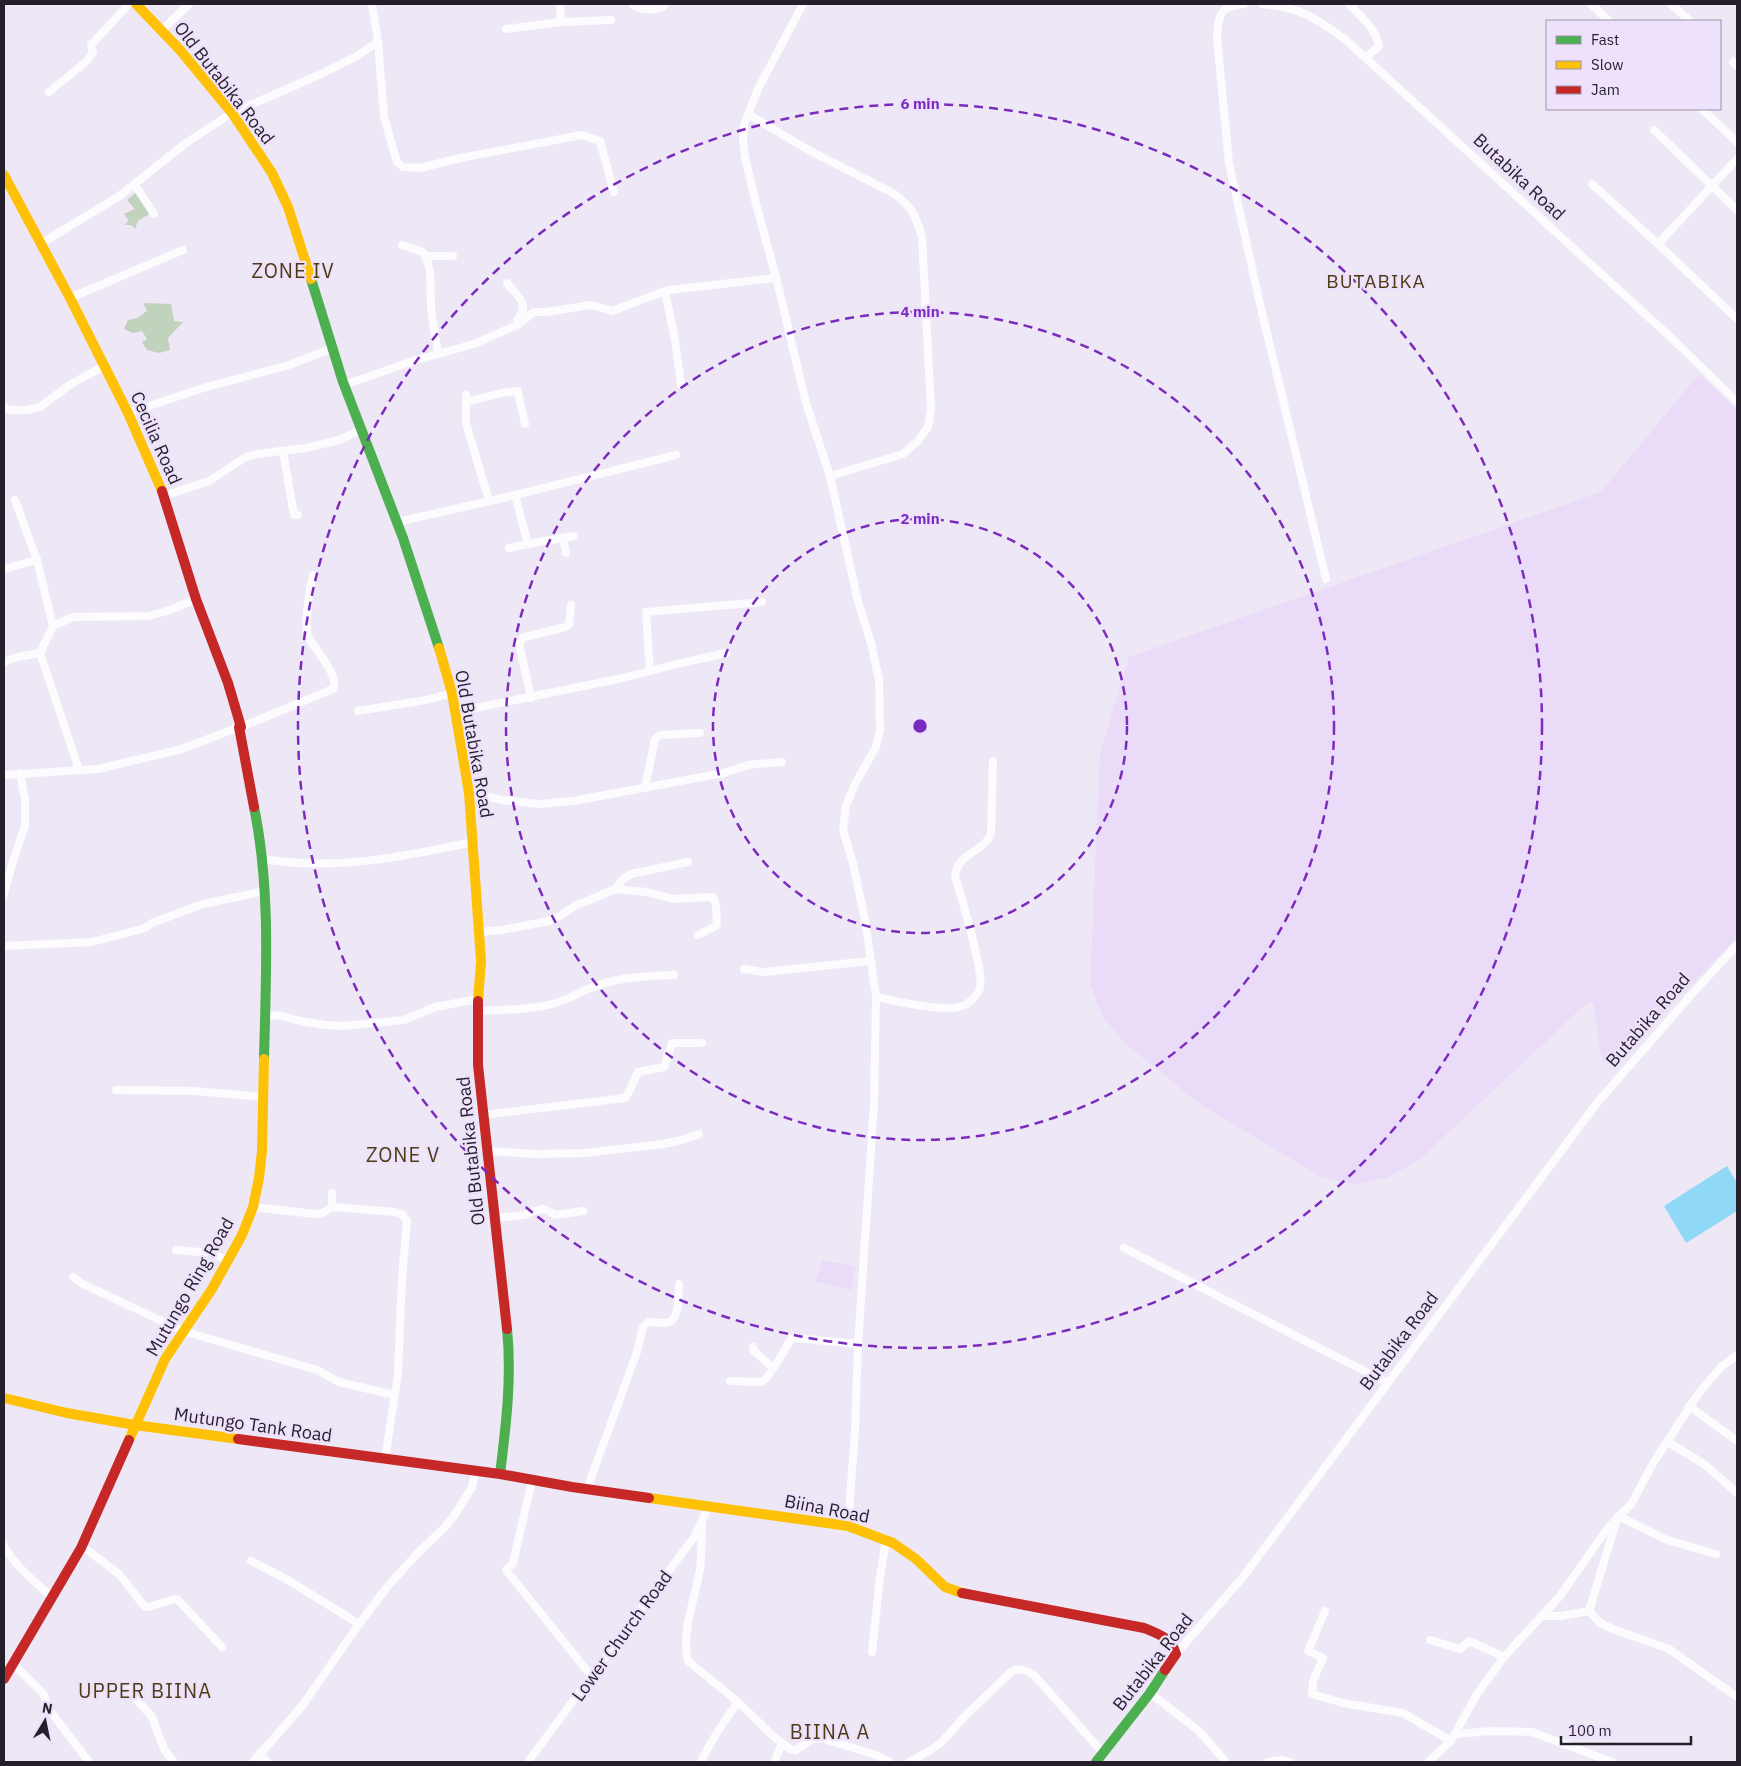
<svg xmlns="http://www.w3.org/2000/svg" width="1741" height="1766" font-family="'IBM Plex Sans',sans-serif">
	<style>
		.built { fill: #eadcf8 }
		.green { fill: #c1d2bd }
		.water { fill: #90d9f6 }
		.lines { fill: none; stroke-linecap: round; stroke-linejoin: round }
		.street { stroke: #fcfbfe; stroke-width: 8 }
		.fast { stroke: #4caf50; stroke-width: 10 }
		.slow { stroke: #ffc107; stroke-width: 10 }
		.jam { stroke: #c62828; stroke-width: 10 }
		.ring { fill: none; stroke: #7b2cbf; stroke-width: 2.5; stroke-dasharray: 9 6 }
		.labels { text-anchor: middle; stroke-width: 4.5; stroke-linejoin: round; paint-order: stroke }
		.street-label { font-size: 18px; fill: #251f2b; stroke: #ede1fb }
		.neighbourhood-label { font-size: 19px; letter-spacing: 1px; fill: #4c3b13; stroke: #ede1fb }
		.quarter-label { font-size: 20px; letter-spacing: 1px; fill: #4c3b13; stroke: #ede1fb }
		.centre { fill: #7b2cbf; stroke: #ede1fb; stroke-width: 2.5 }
		.ring-label { font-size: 15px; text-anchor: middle; font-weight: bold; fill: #7b2cbf; stroke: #ede1fb; stroke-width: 4.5; stroke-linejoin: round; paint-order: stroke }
	</style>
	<rect width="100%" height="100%" fill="#eee7f5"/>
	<g class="built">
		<path d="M1699 374 1737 411V937L1616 1062 1608 1064 1602 1060 1593 1003 1588 1002 1419 1160 1386 1178 1355 1184 1321 1177 1200 1104 1126 1044 1103 1017 1090 984 1100 754 1129 657 1601 492Z"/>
		<path d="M823 1260 856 1267 851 1290 816 1281Z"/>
	</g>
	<g class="green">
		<path d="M137 192 149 214 138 221 135 229 131 225H124L129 221 124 214 135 209 127 200Z"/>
		<path d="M143 303 171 304 174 321 183 322 168 338 170 350 159 353 147 350 142 342 147 339 142 331 133 333 124 329 128 320 137 318 147 311Z"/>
	</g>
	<path class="water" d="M1727 1166 1737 1183V1211L1686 1243 1664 1206Z"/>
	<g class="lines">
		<g class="street">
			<path d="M560 4 561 22"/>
			<path d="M632 4C642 11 653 11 664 6"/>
			<path d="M803 4 758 89 744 125 743 140 745 157 755 200 777 281 806 403 830 476 858 601 871 643 879 680 880 730 876 747 855 784 846 806 843 830 853 863 865 920 876 997 874 1104 858 1344 855 1430 848 1526"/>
			<path d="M1244 4C1220 6 1218 15 1217 37L1229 163 1260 304 1326 579"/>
			<path d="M1262 4C1299 7 1316 18 1346 40L1679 345 1737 402"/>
			<path d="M1349 4C1361 17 1375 27 1379 46L1366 58"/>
			<path d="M1591 4 1609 21"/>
			<path d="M1671 4 1690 21"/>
			<path d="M506 29 561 22 611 20"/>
			<path d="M162 30 189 4"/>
			<path d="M378 42 384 117 397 162 403 167 420 168 460 158 582 135 600 141 614 192"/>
			<path d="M1733 62 1737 66"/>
			<path d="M49 92 87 61 93 52 91 45 129 4"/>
			<path d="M1702 109 1737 142"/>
			<path d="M748 114 812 152 893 193C912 206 916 216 922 237L931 409 928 427 918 441 903 454 830 476"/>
			<path d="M1654 130 1737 210"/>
			<path d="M1737 159 1658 244 1737 319"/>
			<path d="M1592 184 1658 244"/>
			<path d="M135 185 154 214"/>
			<path d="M40 244 118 197 186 143 232 113 319 75 357 56 378 42 372 4"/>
			<path d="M402 245 423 252C433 269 430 286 431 306 432 322 436 338 438 354"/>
			<path d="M425 256H453"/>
			<path d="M507 283C518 297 531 304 517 320"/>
			<path d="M665 291 675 340 681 385"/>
			<path d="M70 298 183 250"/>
			<path d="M343 382 350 383 413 361 474 344 517 325 534 312H546L591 305 612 311 665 291 677 289 775 278"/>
			<path d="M466 395V423L489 501"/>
			<path d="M466 402 501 393 518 391 525 424"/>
			<path d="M4 406 9 410H27L40 407 71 384 104 366"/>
			<path d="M128 413 203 388 289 365 331 349"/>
			<path d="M283 451 294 515H298"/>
			<path d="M515 495 528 544 574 536"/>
			<path d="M164 496 209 481 246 457 257 454 306 448 339 440 360 430"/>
			<path d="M15 500 37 560"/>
			<path d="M397 522 503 498 676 455"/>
			<path d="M563 538 566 553"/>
			<path d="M509 548 528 544"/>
			<path d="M4 569 37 560 53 626"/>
			<path d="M40 653 79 770"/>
			<path d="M4 662 17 657 40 653 53 626 73 617 149 616 170 610 196 599"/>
			<path d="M650 671 646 612 762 602"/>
			<path d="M531 698 519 643 524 637 566 627 569 625 571 605"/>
			<path d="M358 711 426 700 452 693"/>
			<path d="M456 712 623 678 677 664 726 653"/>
			<path d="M241 727 333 689C340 676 316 651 309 638 303 626 310 589 313 575"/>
			<path d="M4 775 98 769 182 749 239 727"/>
			<path d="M645 788 655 739 660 735 700 733"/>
			<path d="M469 793 503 800 539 804 573 801 724 773 748 765 782 762"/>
			<path d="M263 859C335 871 402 857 473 842"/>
			<path d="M615 889 623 879 631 874 688 862"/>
			<path d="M4 894 13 861 25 826V799L20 773"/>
			<path d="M479 932 502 930 549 921 558 917 578 904 585 902 615 889 647 892 673 899 713 897 716 905 717 924 716 926 698 935"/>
			<path d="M4 946 92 942 145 928 152 923 203 904 265 891"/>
			<path d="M744 969 764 972 870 961"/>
			<path d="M876 997C894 1001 942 1012 959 1007 968 1005 978 996 980 987 984 970 961 897 955 876 958 852 983 853 991 834L993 761"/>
			<path d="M478 1011C501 1010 525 1010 548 1005 568 1001 580 991 598 985 622 977 649 976 674 975"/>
			<path d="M265 1015 282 1016 300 1021 325 1025 343 1026 404 1020 435 1007 478 999"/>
			<path d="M116 1090 195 1091 264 1097"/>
			<path d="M483 1115 625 1098 629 1092 638 1072 664 1067 672 1043H702"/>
			<path d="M487 1151 537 1154 585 1153 663 1144 682 1140 699 1134"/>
			<path d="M253 1207 315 1214 323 1213 332 1207 395 1212 402 1214 407 1221 402 1278 398 1373 385 1460"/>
			<path d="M332 1207V1193"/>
			<path d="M494 1218 525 1215 530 1212 544 1209 556 1215 583 1211"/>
			<path d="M1124 1248 1388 1383"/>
			<path d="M176 1250 212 1253 228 1261"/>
			<path d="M73 1277 83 1284 183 1331 317 1370 339 1382 394 1395"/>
			<path d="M753 1347 754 1351 773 1368"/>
			<path d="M730 1381 762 1382C771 1376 784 1350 791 1339L795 1338 858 1344"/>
			<path d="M1689 1406 1737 1441"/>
			<path d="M1668 1442 1704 1464 1737 1493"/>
			<path d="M532 1480 513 1563 506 1570 592 1677"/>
			<path d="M587 1489 637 1352 643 1327 648 1322C654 1322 660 1323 665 1323 681 1322 678 1295 679 1284"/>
			<path d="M702 1523C701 1538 702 1554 700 1569 695 1600 681 1630 688 1661L738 1702 773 1736 790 1749 796 1750 813 1739 821 1738 876 1755 890 1762"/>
			<path d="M4 1546C16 1567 35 1582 53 1598"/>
			<path d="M82 1546 119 1574 144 1606 148 1607 175 1599 178 1600 222 1647"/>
			<path d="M251 1561 288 1580 359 1624"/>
			<path d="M1325 1611 1308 1651 1323 1658 1313 1681 1312 1694 1343 1703 1403 1713 1451 1741"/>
			<path d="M1589 1611 1618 1516 1667 1540 1716 1554"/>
			<path d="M1541 1616H1561L1589 1611 1600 1623 1613 1629 1669 1649 1737 1697"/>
			<path d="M1430 1640 1460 1649 1469 1641 1504 1657"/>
			<path d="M872 1652 880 1577 886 1539"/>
			<path d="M1176 1654 1243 1577 1597 1103 1691 995 1737 945"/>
			<path d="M13 1664 43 1693 48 1708 89 1762"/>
			<path d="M124 1685 152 1717 164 1749 174 1762"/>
			<path d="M1150 1693 1199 1731 1226 1762"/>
			<path d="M1456 1734 1491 1731 1532 1732 1612 1762"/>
			<path d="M259 1754 268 1762"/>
			<path d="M253 1762 302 1706 359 1624 388 1586 416 1555 446 1526 456 1513 472 1487 476 1471"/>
			<path d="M528 1762 694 1537 709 1506"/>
			<path d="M701 1762C711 1740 724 1722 738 1702"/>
			<path d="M774 1762 782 1744"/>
			<path d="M909 1762 931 1750 942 1742 964 1717 1011 1672C1020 1666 1026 1671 1034 1675L1103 1753"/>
			<path d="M1267 1762 1283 1760 1290 1762"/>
			<path d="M1428 1762 1451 1741 1477 1694 1504 1657 1560 1596 1607 1529 1632 1503 1652 1465 1698 1394 1721 1367 1737 1355"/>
		</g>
		<g class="fast">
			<path d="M311 279 343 382 403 538 439 648"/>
			<path d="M254 807C271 890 266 975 264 1059"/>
			<path d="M500 1474C506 1426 512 1377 507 1329"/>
			<path d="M1096 1762 1150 1693 1165 1670"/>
		</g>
		<g class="slow">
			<path d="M136 4 180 50 232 113 272 173 288 207 311 279"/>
			<path d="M4 175 70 298 128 413 162 491"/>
			<path d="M439 648 452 693 469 793 481 961 478 1001"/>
			<path d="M4 1398 67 1413 135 1425 238 1439"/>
			<path d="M129 1440 165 1359 212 1289 242 1235 253 1207 259 1178 262 1151 264 1059"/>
			<path d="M649 1498 848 1526 893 1543 916 1559 945 1587 962 1593"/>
		</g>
		<g class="jam">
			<path d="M162 491 196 599 228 683 241 727H239L254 807"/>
			<path d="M478 1001V1065L507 1329"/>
			<path d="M238 1439 500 1474 572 1487 649 1498"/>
			<path d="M962 1593 1144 1628C1159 1634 1171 1638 1176 1654L1165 1670"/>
			<path d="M4 1679 81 1548 129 1440"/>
		</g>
	</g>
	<g class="ring">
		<circle cx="920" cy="726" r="207"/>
		<circle cx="920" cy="726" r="414"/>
		<circle cx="920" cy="726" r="622"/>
	</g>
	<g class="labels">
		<g class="street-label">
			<text transform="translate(224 83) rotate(52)" y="6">Old Butabika Road</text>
			<text transform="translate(1519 177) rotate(43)" y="6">Butabika Road</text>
			<text transform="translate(156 438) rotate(66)" y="6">Cecilia Road</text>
			<text transform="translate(474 744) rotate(80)" y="6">Old Butabika Road</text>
			<text transform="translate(1648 1020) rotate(-49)" y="6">Butabika Road</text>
			<text transform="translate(471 1151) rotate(-96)" y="6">Old Butabika Road</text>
			<text transform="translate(190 1287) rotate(-60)" y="6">Mutungo Ring Road</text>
			<text transform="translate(1399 1341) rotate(-53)" y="6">Butabika Road</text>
			<text transform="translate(253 1425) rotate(8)" y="6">Mutungo Tank Road</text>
			<text transform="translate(827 1509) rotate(11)" y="6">Biina Road</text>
			<text transform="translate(622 1636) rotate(-54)" y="6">Lower Church Road</text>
			<text transform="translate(1153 1662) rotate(-52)" y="6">Butabika Road</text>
		</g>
		<g class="neighbourhood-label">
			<text x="1376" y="288">BUTABIKA</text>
		</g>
		<g class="quarter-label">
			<text x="293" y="278">ZONE IV</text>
			<text x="403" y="1162">ZONE V</text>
			<text x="145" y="1698">UPPER BIINA</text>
			<text x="830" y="1739">BIINA A</text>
		</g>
	</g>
	<circle cx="920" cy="726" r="8" class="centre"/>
	<g class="ring-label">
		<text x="920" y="109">6 min</text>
		<text x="920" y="317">4 min</text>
		<text x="920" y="524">2 min</text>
	</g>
	<rect width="1741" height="1766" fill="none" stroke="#251f2b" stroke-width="10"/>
	<rect x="1546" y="20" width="175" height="90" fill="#ede1fb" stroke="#9d93a8"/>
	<rect x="1556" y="36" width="25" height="8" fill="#4caf50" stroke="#9d93a8"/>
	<text x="1591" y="45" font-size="15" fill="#251f2b">Fast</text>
	<rect x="1556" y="61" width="25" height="8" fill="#ffc107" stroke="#9d93a8"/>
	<text x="1591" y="70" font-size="15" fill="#251f2b">Slow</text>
	<rect x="1556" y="86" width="25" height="8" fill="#c62828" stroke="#9d93a8"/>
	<text x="1591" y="95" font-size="15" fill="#251f2b">Jam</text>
	<g transform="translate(45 1721) rotate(10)" stroke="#ede1fb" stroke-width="4" paint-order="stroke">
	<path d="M0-4L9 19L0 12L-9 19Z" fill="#251f2b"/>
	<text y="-8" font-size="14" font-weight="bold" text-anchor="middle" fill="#251f2b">N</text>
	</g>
	<path d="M1561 1736v8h130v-8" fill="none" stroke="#251f2b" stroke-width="2.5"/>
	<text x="1568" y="1736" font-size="15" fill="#251f2b" stroke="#ede1fb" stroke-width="4" paint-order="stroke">100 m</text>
</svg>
